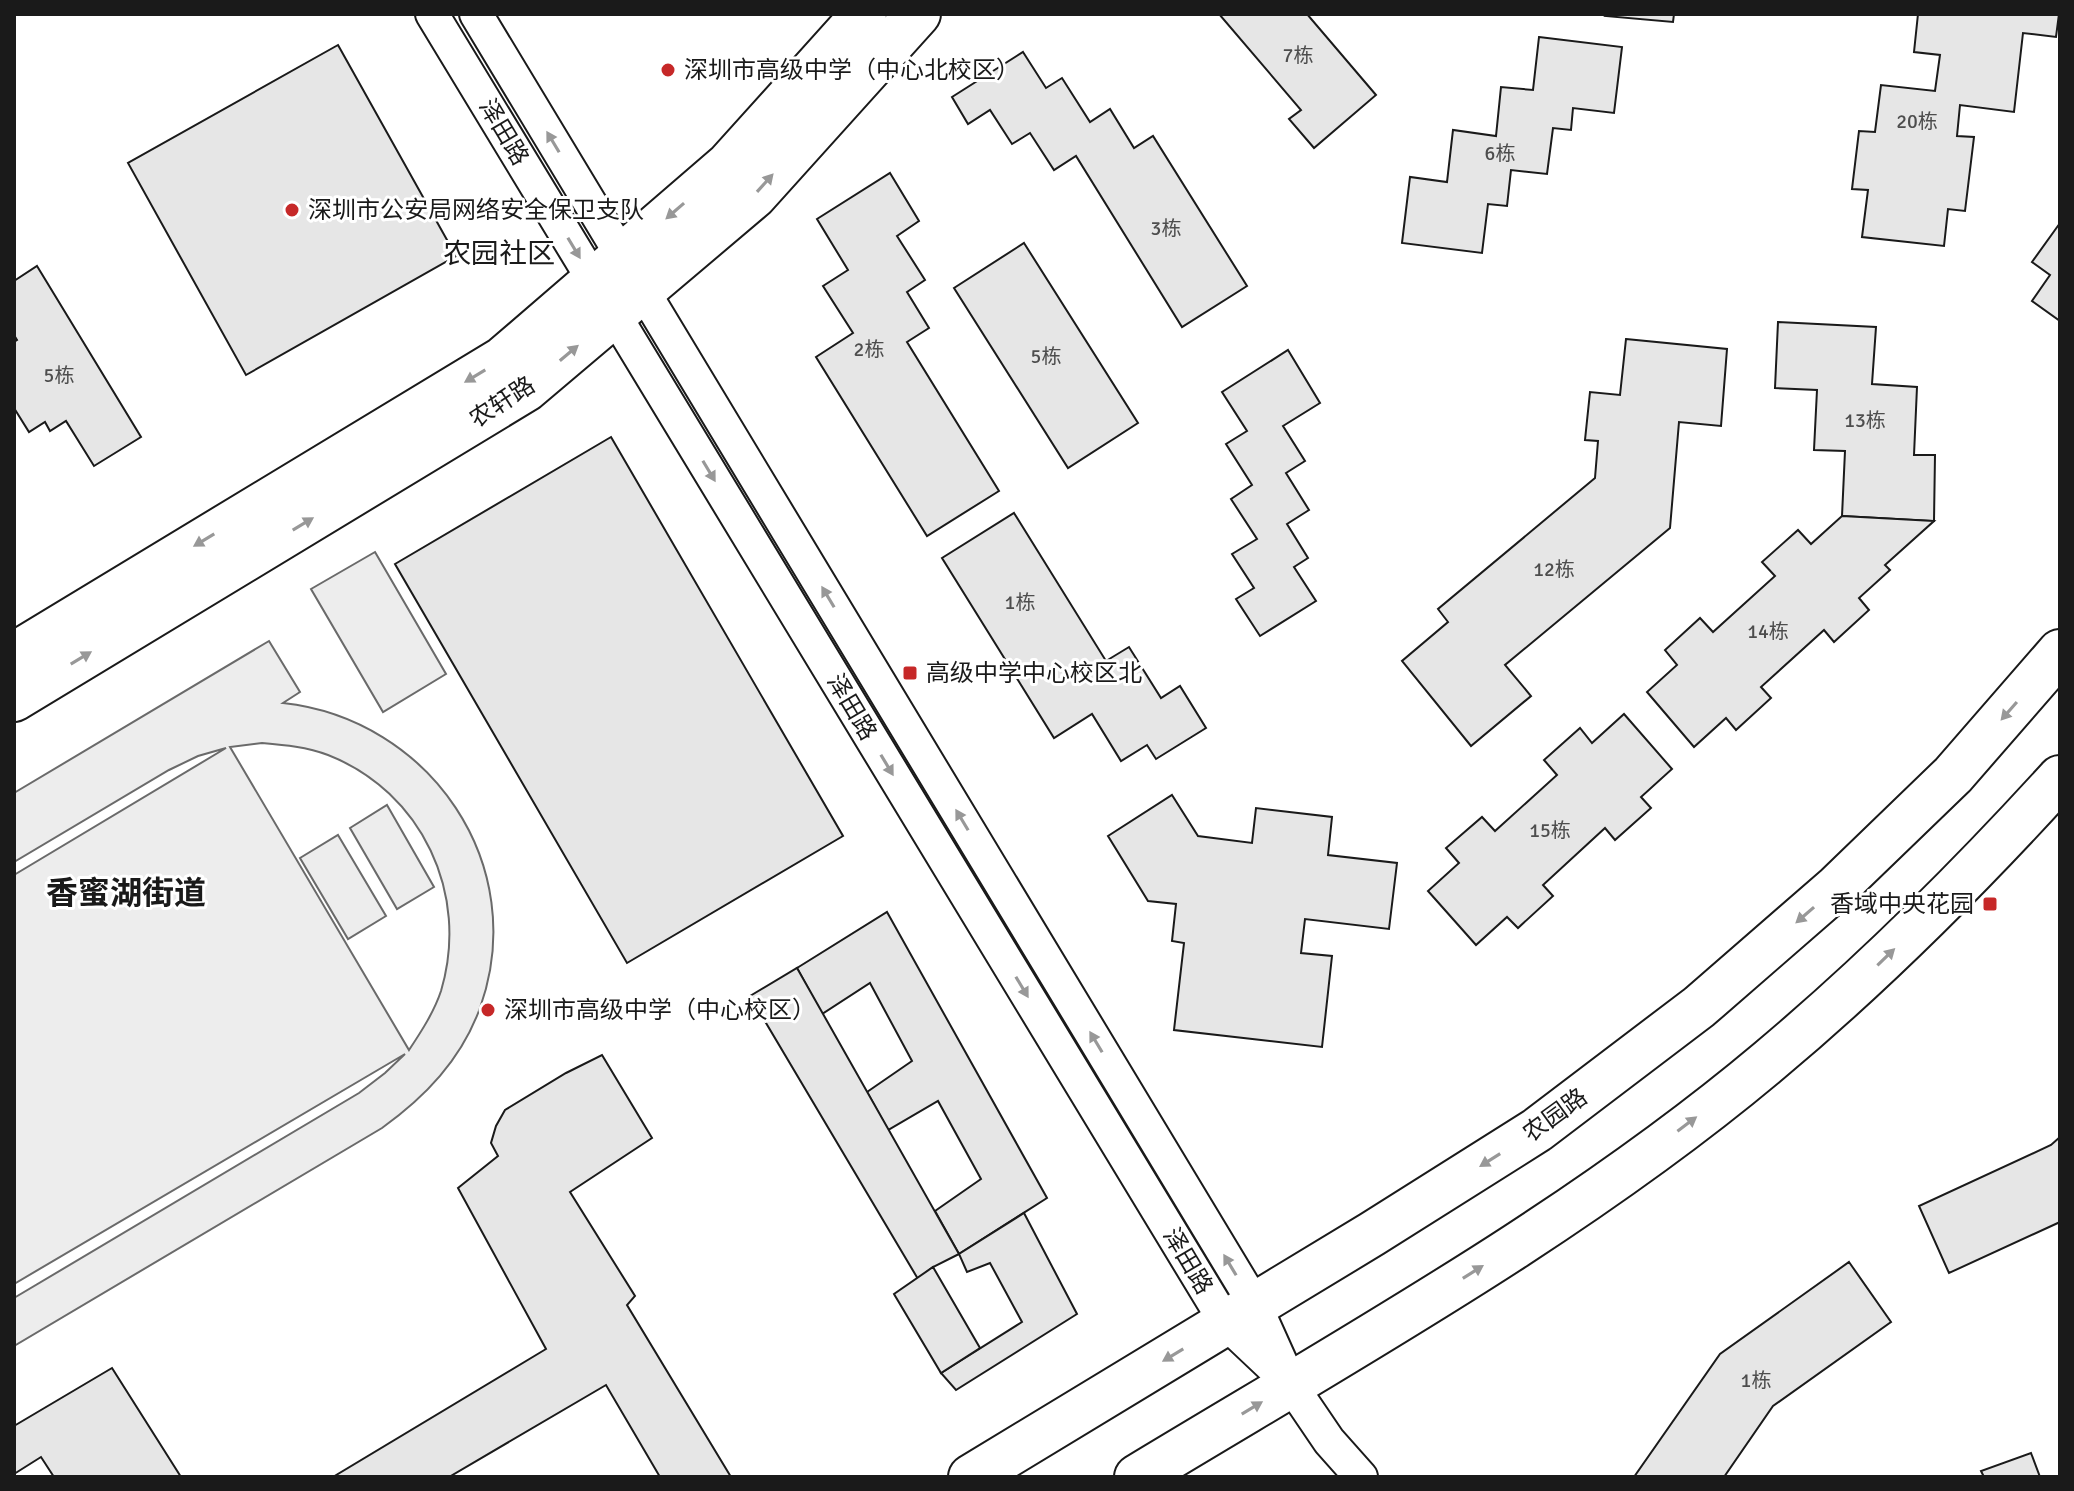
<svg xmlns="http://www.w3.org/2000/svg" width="2074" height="1491" font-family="Signika,'Noto Sans SC',sans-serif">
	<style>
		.green { fill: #ededed; stroke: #6a6a6a; stroke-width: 2; fill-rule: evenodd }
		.building { fill: #e6e6e6; stroke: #1a1a1a; stroke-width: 2 }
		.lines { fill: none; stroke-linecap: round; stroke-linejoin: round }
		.street-casing { stroke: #1a1a1a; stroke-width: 36 }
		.secondary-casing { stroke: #1a1a1a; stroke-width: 48 }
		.street { stroke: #fff; stroke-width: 32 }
		.secondary { stroke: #fff; stroke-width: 44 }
		.oneway { fill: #989898 }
		.poi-dot { fill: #c62828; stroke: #fff; stroke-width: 3 }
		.labels { text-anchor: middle; stroke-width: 6; stroke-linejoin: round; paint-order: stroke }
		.number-label { font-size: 20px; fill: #4d4d4d }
		.poi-label { font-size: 24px; fill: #1a1a1a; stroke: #fff; text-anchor: start }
		.street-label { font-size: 24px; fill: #1a1a1a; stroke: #fff }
		.quarter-label { font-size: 28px; fill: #1a1a1a; stroke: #fff }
		.district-label { font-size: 32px; font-weight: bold; fill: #1a1a1a; stroke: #fff }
	</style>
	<rect width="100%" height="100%" fill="#fff"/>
	<g class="green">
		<path d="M375 552 446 674 383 712 311 589Z"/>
		<path d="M269 641 300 692 283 703C430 719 531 865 480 1008 461 1060 425 1097 382 1128L14 1346V1298L359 1093 385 1073 405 1054 14 1284V875L226 748 198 756 169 770 14 862V793ZM262 743C285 745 307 747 328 755 422 792 470 894 441 991 434 1012 421 1032 409 1050L230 747Z"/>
		<path d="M387 805 434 887 397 909 350 828Z"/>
		<path d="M338 835 386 916 348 939 300 858Z"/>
	</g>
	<g class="building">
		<path d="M1219 14H1307L1376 95 1314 148 1289 119 1301 110Z"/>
		<path d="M1606 14H1674L1673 22 1605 16Z"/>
		<path d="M1918 14H2059L2056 37 2023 33 2014 112 1960 105 1957 136 1974 137 1965 211 1948 209 1944 246 1862 237 1868 190 1852 189 1859 131 1875 132 1881 85 1935 91 1940 55 1914 52Z"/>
		<path d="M1539 37 1622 47 1614 113 1573 108 1571 130 1553 128 1547 174 1511 170 1507 206 1488 204 1482 253 1402 243 1410 177 1447 182 1453 130 1496 136 1501 87 1533 90Z"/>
		<path d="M338 45 456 256 246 375 128 163Z"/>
		<path d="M1023 52 1046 88 1062 78 1090 122 1110 109 1134 148 1153 136 1247 286 1182 327 1076 156 1054 170 1030 133 1012 144 990 110 968 124 952 97Z"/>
		<path d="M890 173 919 221 897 236 925 280 907 292 929 328 907 342 999 491 927 536 816 357 853 333 823 286 848 270 817 219Z"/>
		<path d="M2060 223V321L2032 301 2050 275 2032 262Z"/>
		<path d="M1024 243 1138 423 1068 468 954 288Z"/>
		<path d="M37 266 141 437 94 466 66 421 50 431 45 422 29 432 14 408V342L17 340 14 335V281Z"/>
		<path d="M1778 322 1876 327 1872 384 1917 387 1914 455H1935L1934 521 1842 516 1845 451 1814 450 1817 390 1775 388Z"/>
		<path d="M1626 339 1727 349 1721 426 1679 422 1670 528 1505 665 1531 696 1471 746 1402 661 1448 622 1438 609 1595 478 1598 441 1585 440 1590 392 1620 395Z"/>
		<path d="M1288 350 1320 403 1283 426 1305 461 1286 473 1309 510 1287 524 1308 558 1294 567 1316 601 1260 636 1236 599 1254 588 1232 554 1257 539 1231 499 1252 485 1226 444 1247 431 1222 392Z"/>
		<path d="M611 437 843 836 627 963 395 564Z"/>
		<path d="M1014 513 1106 661 1129 647 1161 698 1180 686 1206 728 1156 759 1147 745 1121 761 1092 714 1054 738 942 558Z"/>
		<path d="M1842 516 1934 521 1885 565 1890 570 1859 598 1869 610 1834 642 1824 630 1761 687 1771 698 1736 730 1726 718 1694 747 1647 692 1677 665 1665 650 1700 618 1713 632 1775 576 1762 562 1798 530 1811 544Z"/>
		<path d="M1624 714 1672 769 1641 797 1651 808 1615 840 1605 828 1543 885 1553 896 1518 928 1507 917 1476 945 1428 891 1459 863 1446 848 1482 817 1495 831 1557 775 1544 760 1580 728 1592 743Z"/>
		<path d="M1172 795 1198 836 1252 843 1256 808 1332 817 1328 855 1397 863 1389 929 1305 919 1301 953 1332 956 1322 1047 1174 1030 1184 943 1172 941 1176 904 1148 901 1108 836Z"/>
		<path d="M887 912 1047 1198 959 1254 935 1211 981 1179 938 1101 888 1130 867 1092 912 1061 870 983 822 1014 797 968Z"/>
		<path d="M797 968 959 1254 933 1267 918 1279 750 996Z"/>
		<path d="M602 1055 652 1138 570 1192 635 1296 627 1305 731 1477H660L606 1385 449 1477H333L546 1349 458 1188 498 1156 491 1143 496 1126 505 1110 566 1073Z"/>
		<path d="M2060 1137V1222L1949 1273 1919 1206 2051 1145Z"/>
		<path d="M1024 1213 1077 1314 956 1390 941 1373 1022 1322 990 1263 967 1272 959 1254Z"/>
		<path d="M1849 1262 1891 1322 1773 1406 1724 1477H1634L1720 1354Z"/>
		<path d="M933 1267 980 1348 941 1373 894 1294Z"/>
		<path d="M112 1368 181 1477H54L41 1457 14 1474V1426Z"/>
		<path d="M2031 1453 2040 1477H1984L1981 1471Z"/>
	</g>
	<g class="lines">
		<g class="street-casing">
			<g id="street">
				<path d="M432 14 1226 1323 1280 1374"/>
				<path d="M476 14 1255 1305 1291 1385 1329 1441 1361 1477"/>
			</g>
		</g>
		<g class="secondary-casing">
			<g id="secondary">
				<path d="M14 655 503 359 728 165 864 14"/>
				<path d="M14 699 526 389 754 196 918 14"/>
				<path d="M971 1477 1372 1234 1537 1130 1699 1007 1837 887 1953 775 2060 652"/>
				<path d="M1137 1477C1350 1348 1579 1221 1769 1061 1873 974 1969 878 2060 778"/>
			</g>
		</g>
		<use href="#street" class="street"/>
		<use href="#secondary" class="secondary"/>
	</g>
	<defs><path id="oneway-solid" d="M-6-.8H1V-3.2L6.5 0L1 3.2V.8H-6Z" transform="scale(2)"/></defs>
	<g class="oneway">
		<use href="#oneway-solid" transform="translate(553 142) rotate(-121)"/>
		<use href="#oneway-solid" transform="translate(765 183) rotate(-48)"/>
		<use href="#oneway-solid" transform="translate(675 211) rotate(139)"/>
		<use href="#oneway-solid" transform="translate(574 248) rotate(59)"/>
		<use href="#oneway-solid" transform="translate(569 353) rotate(-40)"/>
		<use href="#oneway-solid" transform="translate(475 376) rotate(149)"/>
		<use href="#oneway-solid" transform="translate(709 471) rotate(59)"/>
		<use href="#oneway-solid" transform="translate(303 524) rotate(-31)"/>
		<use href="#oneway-solid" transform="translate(204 540) rotate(149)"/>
		<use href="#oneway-solid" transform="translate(828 597) rotate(-121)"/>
		<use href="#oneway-solid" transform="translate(81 658) rotate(-31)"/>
		<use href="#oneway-solid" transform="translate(2009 711) rotate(131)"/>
		<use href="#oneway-solid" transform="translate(887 765) rotate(59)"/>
		<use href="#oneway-solid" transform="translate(962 820) rotate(-121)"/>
		<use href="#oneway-solid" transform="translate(1805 915) rotate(139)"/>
		<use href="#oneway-solid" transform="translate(1886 957) rotate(-44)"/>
		<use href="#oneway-solid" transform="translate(1022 987) rotate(59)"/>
		<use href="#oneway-solid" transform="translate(1096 1042) rotate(-121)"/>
		<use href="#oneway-solid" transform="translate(1687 1124) rotate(-37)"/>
		<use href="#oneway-solid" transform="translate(1490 1160) rotate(148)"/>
		<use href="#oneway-solid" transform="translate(1230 1265) rotate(-121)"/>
		<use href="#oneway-solid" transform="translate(1473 1272) rotate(-32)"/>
		<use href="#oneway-solid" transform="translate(1173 1355) rotate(149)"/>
		<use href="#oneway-solid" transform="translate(1252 1408) rotate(-31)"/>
	</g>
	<g class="poi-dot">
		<circle cx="668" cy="70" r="8"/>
		<circle cx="292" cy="210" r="8"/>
		<rect x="902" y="665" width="16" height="16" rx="4"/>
		<rect x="1982" y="896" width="16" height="16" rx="4"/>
		<circle cx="488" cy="1010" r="8"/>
	</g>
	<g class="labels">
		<g class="number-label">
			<text x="1298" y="62">7栋</text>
			<text x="1917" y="128">20栋</text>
			<text x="1500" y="160">6栋</text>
			<text x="1166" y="235">3栋</text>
			<text x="869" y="356">2栋</text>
			<text x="1046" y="363">5栋</text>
			<text x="59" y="382">5栋</text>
			<text x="1865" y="427">13栋</text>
			<text x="1554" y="576">12栋</text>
			<text x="1020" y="609">1栋</text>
			<text x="1768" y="638">14栋</text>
			<text x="1550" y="837">15栋</text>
			<text x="1756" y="1387">1栋</text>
		</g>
		<g class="poi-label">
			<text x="684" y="78">深圳市高级中学（中心北校区）</text>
			<text x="308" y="218">深圳市公安局网络安全保卫支队</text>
			<text x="926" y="681">高级中学中心校区北</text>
			<text x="1974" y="912" text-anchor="end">香域中央花园</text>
			<text x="504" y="1018">深圳市高级中学（中心校区）</text>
		</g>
		<g class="street-label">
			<text transform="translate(504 132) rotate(59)" y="8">泽田路</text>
			<text transform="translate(502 402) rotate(-33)" y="8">农轩路</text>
			<text transform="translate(852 707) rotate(59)" y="8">泽田路</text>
			<text transform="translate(1555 1115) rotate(-36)" y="8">农园路</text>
			<text transform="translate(1188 1261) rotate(59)" y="8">泽田路</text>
		</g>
		<g class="quarter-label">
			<text x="499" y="263">农园社区</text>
		</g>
		<g class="district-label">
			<text x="126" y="904">香蜜湖街道</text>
		</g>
	</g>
	<rect width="2074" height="1491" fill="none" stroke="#1a1a1a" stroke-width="32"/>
</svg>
